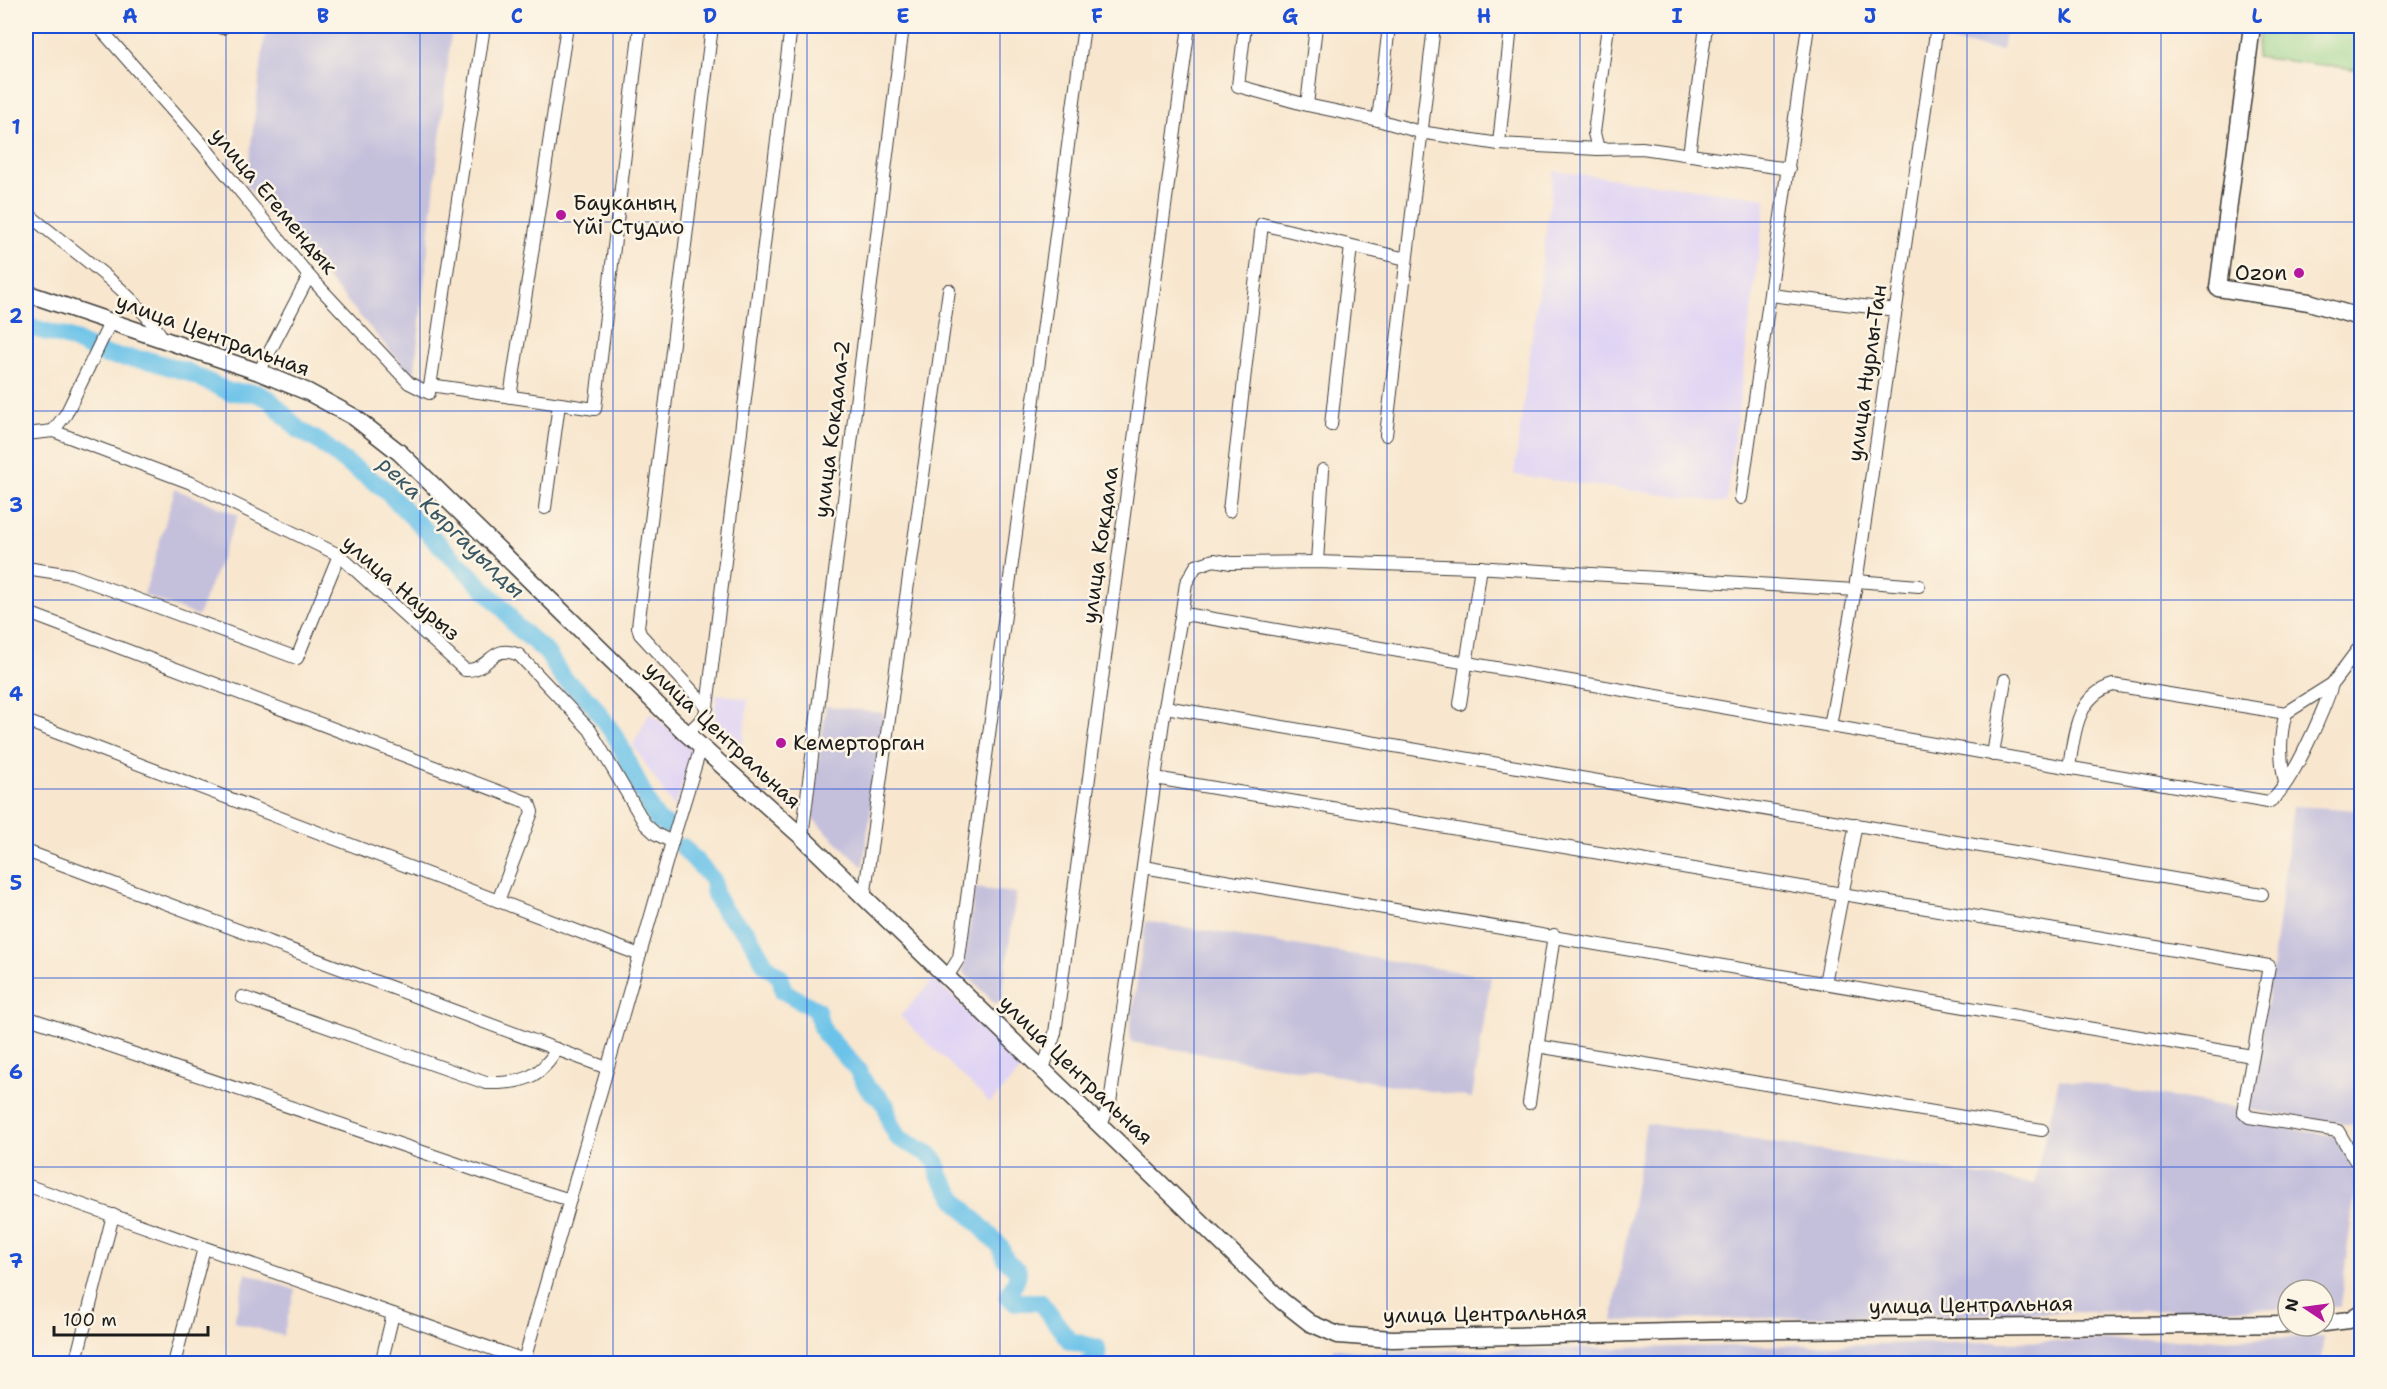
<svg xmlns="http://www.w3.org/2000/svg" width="2387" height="1389" font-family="'Shantell Sans',sans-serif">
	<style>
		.built { fill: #e0d4f4 }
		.industrial { fill: #c4c0db }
		.green { fill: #93cf83; stroke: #587650; stroke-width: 1.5 }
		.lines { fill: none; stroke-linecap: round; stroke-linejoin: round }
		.river { stroke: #6cc3e9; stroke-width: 18 }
		.street-casing { stroke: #3d3a37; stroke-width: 14 }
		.secondary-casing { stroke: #3d3a37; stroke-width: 19 }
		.street { stroke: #fff; stroke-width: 12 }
		.secondary { stroke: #fff; stroke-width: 16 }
		.grid { fill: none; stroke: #1d4ed8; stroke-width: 1.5; stroke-opacity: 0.55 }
		.poi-dot { fill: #b5179e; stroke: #fcf5e5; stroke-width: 2 }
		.labels { text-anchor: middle; stroke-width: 5; stroke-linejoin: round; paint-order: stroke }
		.street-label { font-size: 21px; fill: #1c1c1c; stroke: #fcf5e5 }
		.poi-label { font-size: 21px; fill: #1c1c1c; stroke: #fcf5e5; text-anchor: start }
		.water-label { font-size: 22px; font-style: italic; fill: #385664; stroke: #fcf5e5 }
		.neatline { fill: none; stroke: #1d4ed8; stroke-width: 2 }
		.grid-label { font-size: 20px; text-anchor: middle; font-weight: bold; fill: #1d4ed8 }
	</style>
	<rect width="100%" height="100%" fill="#fcf5e5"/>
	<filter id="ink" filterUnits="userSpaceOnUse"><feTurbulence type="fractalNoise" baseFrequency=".0167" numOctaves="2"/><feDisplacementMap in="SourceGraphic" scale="12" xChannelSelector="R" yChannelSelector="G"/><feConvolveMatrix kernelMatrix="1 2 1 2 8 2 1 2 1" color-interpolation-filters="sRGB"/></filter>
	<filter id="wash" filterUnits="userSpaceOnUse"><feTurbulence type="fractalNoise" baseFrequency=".008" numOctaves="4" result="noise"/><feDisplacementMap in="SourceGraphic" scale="24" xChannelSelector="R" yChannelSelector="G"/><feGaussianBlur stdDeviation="1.35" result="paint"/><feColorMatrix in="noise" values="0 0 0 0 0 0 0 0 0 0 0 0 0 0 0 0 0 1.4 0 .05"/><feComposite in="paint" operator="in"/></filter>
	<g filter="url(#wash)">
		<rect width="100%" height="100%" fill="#f8e6ce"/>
		<g class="built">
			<path d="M1554 171 1766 198 1726 503 1514 475Z"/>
			<path d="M717 694 748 699 742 753 713 722Z"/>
			<path d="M650 712 694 750 674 808 633 745Z"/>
			<path d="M934 979 1025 1066 990 1103 900 1016Z"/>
		</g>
		<g class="industrial">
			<path d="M266 26H452L414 378 246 185Z"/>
			<path d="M1944 26H2006L2002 50 1943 41Z"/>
			<path d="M175 489 238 515 198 616 144 595Z"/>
			<path d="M826 706 884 713 863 867 811 817Z"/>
			<path d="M2293 806 2361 810V1126L2250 1110 2273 962Z"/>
			<path d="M975 888 1016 893 1002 998 996 1004 963 972Z"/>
			<path d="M1146 921 1491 977 1472 1098 1131 1042 1130 1029Z"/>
			<path d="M2059 1079 2237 1108 2243 1121 2335 1136 2357 1176 2340 1307H2324V1290H2288V1308L1612 1321 1646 1123 2034 1184Z"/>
			<path d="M246 1273 295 1290 283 1336 234 1322Z"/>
			<path d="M2323 1337 2322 1364 1332 1363 1333 1348 1362 1352Z"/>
		</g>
		<path class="green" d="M2260 26H2361V70L2256 57Z"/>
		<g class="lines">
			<g class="river">
				<path d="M26 326 69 338 105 355 151 361 188 372 229 392 256 393 269 399 299 430 320 442 344 461 382 487 504 609 515 625 547 653 562 677 591 702 617 739 651 810 658 821 668 826"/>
				<path d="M683 847 713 880 715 895 724 911 748 934 765 964 781 978 783 991 817 1010 820 1023 825 1034 857 1069 868 1089 880 1098 886 1106 890 1123 898 1138 929 1154 937 1163 939 1175 960 1205 1000 1246 1005 1259 1018 1271C1018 1281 1011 1287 1008 1297L1015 1302H1040L1070 1341 1097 1348 1098 1358 1088 1364"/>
			</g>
		</g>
	</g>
	<g filter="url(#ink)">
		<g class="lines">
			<g class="street-casing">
				<g id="street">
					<path d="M98 26 202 144 309 276 409 383 429 393 484 26"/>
					<path d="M1245 26 1238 86 1307 105 1378 120 1420 132 1499 144 1598 149 1642 148 1789 169"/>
					<path d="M222 28 223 26"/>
					<path d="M1307 105 1316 26"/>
					<path d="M1378 120 1389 26"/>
					<path d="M1499 144 1511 26"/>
					<path d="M1598 149 1594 133 1608 26"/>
					<path d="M1689 155 1706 26"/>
					<path d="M26 212C73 253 131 287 164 340"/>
					<path d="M1770 295 1896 310"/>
					<path d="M259 372 309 276"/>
					<path d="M430 385 595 409 640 26"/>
					<path d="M510 397 567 26"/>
					<path d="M1331 425 1351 246"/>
					<path d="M53 431 66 414 110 323"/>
					<path d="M26 434 53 431 191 483 339 555 465 670C491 671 491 642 519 655L590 730 645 824 656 834 672 842"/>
					<path d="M1386 435 1434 26"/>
					<path d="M1741 498 1808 26"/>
					<path d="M545 508 559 404"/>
					<path d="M1229 511 1262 224 1406 259"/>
					<path d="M1317 562 1323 470"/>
					<path d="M26 568 71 575 297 658 339 555"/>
					<path d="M1856 581 1919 586"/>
					<path d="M26 612 529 803 532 812 498 901"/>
					<path d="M1181 617 1186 583 1196 566 1214 560 1231 563 1317 562 1475 567 1855 590"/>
					<path d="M1460 704 1481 567"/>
					<path d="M707 707 640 634 638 627 712 26"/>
					<path d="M1165 707 2262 894"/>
					<path d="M26 721 640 955"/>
					<path d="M1830 726 1855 590 1937 26"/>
					<path d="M687 734 704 717 707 707 791 26"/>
					<path d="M1993 755 2005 680"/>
					<path d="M2069 768C2074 735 2076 696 2113 685L2286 713"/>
					<path d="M1155 778 2269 966 2243 1111 2249 1117 2338 1131 2355 1160 2362 1166"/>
					<path d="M2285 783C2280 758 2279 737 2286 713L2332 684 2362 644"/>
					<path d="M802 837 903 26"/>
					<path d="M26 851 607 1068"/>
					<path d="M1143 867 2252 1056"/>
					<path d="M864 898 949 290"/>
					<path d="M947 977 959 958 1084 26"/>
					<path d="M1825 983 1856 824"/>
					<path d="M242 997 486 1083C520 1084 540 1079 557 1049"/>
					<path d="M26 1017 484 1173 570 1200"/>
					<path d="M1537 1046 2042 1130"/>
					<path d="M1043 1069 1055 1033 1189 26"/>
					<path d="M1529 1103 1554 935"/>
					<path d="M1101 1125 1110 1103 1165 707 1181 617 1191 615 2268 802C2287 796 2327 705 2332 684"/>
					<path d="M26 1185 524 1360"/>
					<path d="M75 1364 113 1215"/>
					<path d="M174 1364 204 1248"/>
					<path d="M381 1364 393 1314"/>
					<path d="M523 1364 672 842 701 747"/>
				</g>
			</g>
			<g class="secondary-casing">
				<g id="secondary">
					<path d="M2252 26 2218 288 2309 302 2362 318"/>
					<path d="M26 293 259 372 308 392 354 417 400 453 687 734 802 837 1282 1301 1310 1323 1338 1335 1392 1339 1712 1331 2288 1324"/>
					<path d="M2324 1323 2349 1320 2362 1312"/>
				</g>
			</g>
			<use href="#street" class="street"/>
			<use href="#secondary" class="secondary"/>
		</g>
	</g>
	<path class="grid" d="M226 26V1364M420 26V1364M613 26V1364M807 26V1364M1000 26V1364M1194 26V1364M1387 26V1364M1580 26V1364M1774 26V1364M1967 26V1364M2161 26V1364M26 222H2362M26 411H2362M26 600H2362M26 789H2362M26 978H2362M26 1167H2362"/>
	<g class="poi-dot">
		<circle cx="561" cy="215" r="6"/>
		<circle cx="2299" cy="273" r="6"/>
		<circle cx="781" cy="743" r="6"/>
	</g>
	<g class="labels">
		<g class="street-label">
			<text transform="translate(274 201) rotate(50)" y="7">улица Егемендык</text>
			<text transform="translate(213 335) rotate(20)" y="7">улица Центральная</text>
			<text transform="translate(1867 373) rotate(-82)" y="7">улица Нурлы-Тан</text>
			<text transform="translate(832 429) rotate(-83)" y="7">улица Кокдала-2</text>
			<text transform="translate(1100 545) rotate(-82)" y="7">улица Кокдала</text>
			<text transform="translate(401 588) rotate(41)" y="7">улица Наурыз</text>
			<text transform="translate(723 735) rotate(43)" y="7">улица Центральная</text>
			<text transform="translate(1076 1070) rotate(44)" y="7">улица Центральная</text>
			<text transform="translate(1971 1305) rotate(-1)" y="7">улица Центральная</text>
			<text transform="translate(1485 1314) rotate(-1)" y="7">улица Центральная</text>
		</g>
		<g class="poi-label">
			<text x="573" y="210">Бауканың<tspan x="573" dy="24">Үйі Студио</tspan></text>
			<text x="2287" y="280" text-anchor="end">Ozon</text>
			<text x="793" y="750">Кемерторган</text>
		</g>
		<g class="water-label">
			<text transform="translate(452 527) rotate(44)" y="8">река Кыргауылды</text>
		</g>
	</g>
	<rect width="2387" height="1389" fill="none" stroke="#fcf5e5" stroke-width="66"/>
	<g transform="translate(2306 1308) rotate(283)"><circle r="28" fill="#fcf5e5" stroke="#a29e95" stroke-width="1.5"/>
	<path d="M0-4.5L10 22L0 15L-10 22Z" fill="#b5179e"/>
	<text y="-9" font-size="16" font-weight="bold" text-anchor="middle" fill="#1c1c1c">N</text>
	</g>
	<path d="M54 1326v9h154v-9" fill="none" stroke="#1c1c1c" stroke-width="3"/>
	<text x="63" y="1326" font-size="18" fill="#1c1c1c" stroke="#fcf5e5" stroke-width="4.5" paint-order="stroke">100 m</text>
	<rect x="33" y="33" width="2321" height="1323" class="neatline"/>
	<g class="grid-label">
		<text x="130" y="23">A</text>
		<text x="323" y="23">B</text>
		<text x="517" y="23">C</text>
		<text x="710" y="23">D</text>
		<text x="903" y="23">E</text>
		<text x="1097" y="23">F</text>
		<text x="1290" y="23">G</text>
		<text x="1484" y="23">H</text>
		<text x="1677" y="23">I</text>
		<text x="1870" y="23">J</text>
		<text x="2064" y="23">K</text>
		<text x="2257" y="23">L</text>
		<text x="16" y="134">1</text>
		<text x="16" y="323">2</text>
		<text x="16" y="512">3</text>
		<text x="16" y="701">4</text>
		<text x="16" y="890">5</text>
		<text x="16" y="1079">6</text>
		<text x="16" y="1268">7</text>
	</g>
</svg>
